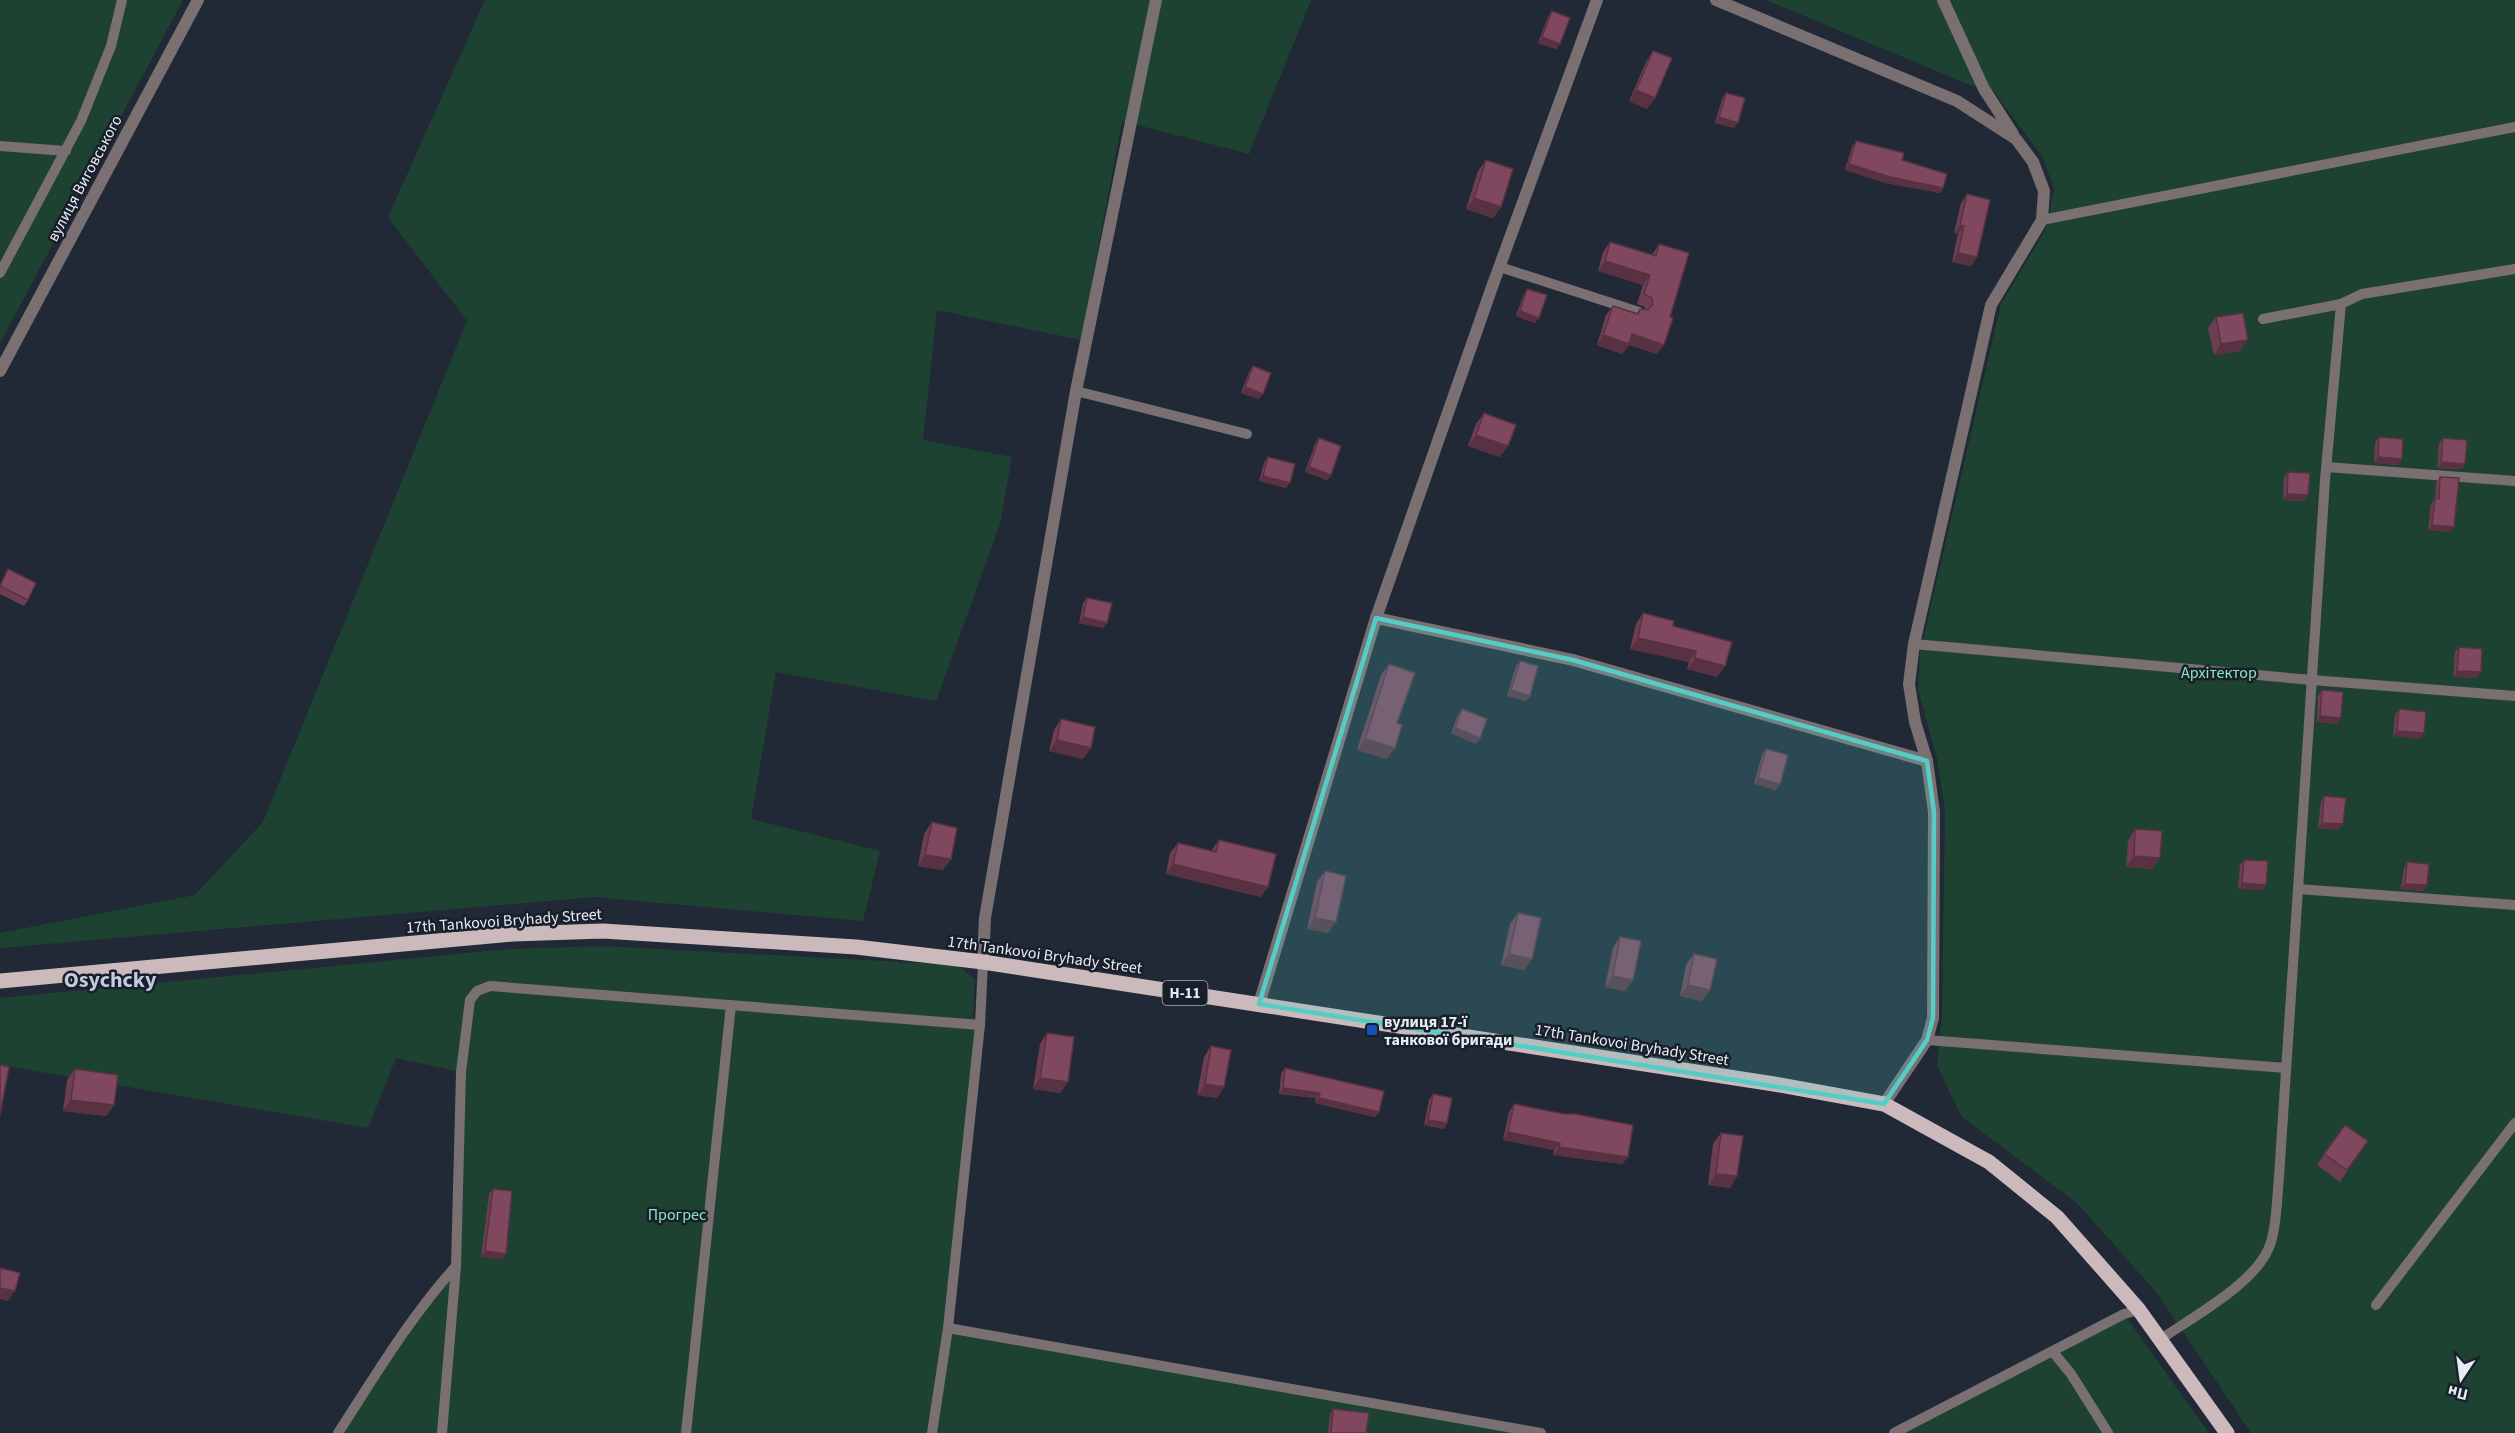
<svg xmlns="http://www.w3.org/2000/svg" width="2515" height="1433" font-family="'Source Sans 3',sans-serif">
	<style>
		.green { fill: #1e4232 }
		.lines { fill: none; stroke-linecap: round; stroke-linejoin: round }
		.service { stroke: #7a7072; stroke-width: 10 }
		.minor { stroke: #7a7072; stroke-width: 12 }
		.primary { stroke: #ccb9bc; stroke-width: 15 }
		.wall { fill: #6d3e52 }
		.shaded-wall { fill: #593242 }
		.building { fill: #7f485f; stroke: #593242; stroke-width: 1.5 }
		.marked { fill: #54cdc7; fill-opacity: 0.2; stroke: #54cdc7; stroke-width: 4.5; stroke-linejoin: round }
		.transit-dot { fill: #1a4fb4; stroke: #181f2b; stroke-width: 2 }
		.labels { text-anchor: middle; stroke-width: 5; stroke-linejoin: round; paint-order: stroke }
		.shield { fill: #181f2b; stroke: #a8aeb8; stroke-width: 1.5 }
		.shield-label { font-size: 15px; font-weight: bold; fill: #e6ecf4 }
		.street-label { font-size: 16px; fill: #e6ecf4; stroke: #181f2b }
		.park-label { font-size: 16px; fill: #8ae8bc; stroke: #181f2b }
		.poi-label { font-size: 16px; font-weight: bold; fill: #e6ecf4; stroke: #181f2b; text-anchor: start }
		.district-label { font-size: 22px; font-weight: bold; fill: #c2ccdd; stroke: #181f2b }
	</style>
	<rect width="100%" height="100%" fill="#212936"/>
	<g class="green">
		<path d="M0 0H183L0 343Z"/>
		<path d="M485 0H1311L1249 154 1122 121 1081 340 937 310 923 440 1012 457 1000 524 936 701 776 672 751 819 880 851 863 921 594 897 0 948V933L195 895 263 822 467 321 388 217Z"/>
		<path d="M1766 0H2515V1433H2251L2157 1293 2078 1204 1962 1117 1946 1085 1937 1065 1942 1016 1945 811 1937 759 1918 689 1920 653 2001 304 2047 227 2054 189 2043 158 1995 93 1970 85Z"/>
		<path d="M601 946 957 965 975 979 973 1016 980 1025 948 1328 1541 1433H338L456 1266 461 1072 396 1058 368 1128 0 1065V998L511 949Z"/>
		<path d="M2124 1314 2209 1433H1894Z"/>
	</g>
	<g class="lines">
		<g class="service">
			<path d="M0 146 66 151"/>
			<path d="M2042 220 2515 127"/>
			<path d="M1500 267 1639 312"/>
			<path d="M0 273 81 121 111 46 122 0"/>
			<path d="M2263 319 2341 304 2362 294 2515 269"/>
			<path d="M1076 391 1247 434"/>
			<path d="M2326 467 2515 481"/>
			<path d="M1914 644 2312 680 2515 696"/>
			<path d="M2298 889 2515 905"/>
			<path d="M1927 1040 2286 1068"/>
			<path d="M2376 1305 2515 1123"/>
			<path d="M948 1328 1541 1433"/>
			<path d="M2161 1339C2194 1316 2260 1281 2271 1242 2277 1222 2277 1197 2279 1177L2325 480 2341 304"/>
			<path d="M2053 1352 2071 1374 2108 1433"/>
			<path d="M338 1433C375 1376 410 1317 456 1266"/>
			<path d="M442 1433 456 1266 461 1072 470 1000 477 991 490 986 980 1025"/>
			<path d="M686 1433 731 1005"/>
			<path d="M932 1433 948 1328 980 1025 983 962"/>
			<path d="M1894 1433 2124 1314 2139 1310"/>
		</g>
		<g class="minor">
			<path d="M1716 0 1957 101 2016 139 2033 162 2044 191 2042 220 1991 305 1914 644 1909 684 1915 722 1927 761 1934 812 1933 1018 1927 1040 1884 1104"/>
			<path d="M1943 0 1984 89 2013 134"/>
			<path d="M0 371 198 0"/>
			<path d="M1376 618 1573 660 1927 761"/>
			<path d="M983 962 985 918 1076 391 1156 0"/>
			<path d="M1259 1004 1376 618 1492 287 1597 0"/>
		</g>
		<path class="primary" d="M0 981 513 934 603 931 856 947 983 962 1774 1084 1884 1104 1989 1162 2057 1217 2139 1310 2227 1433"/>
	</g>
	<g class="wall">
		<path d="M1552 11 1560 44 1556 49 1538 43 1548 17Z"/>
		<path d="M1653 51 1647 109 1629 101 1646 62Z"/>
		<path d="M1726 93 1734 128 1715 123 1722 99Z"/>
		<path d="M1856 141 1902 160 1943 188 1940 193 1886 183 1845 170 1852 147Z"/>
		<path d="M1486 160 1501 207 1493 218 1466 209 1478 171Z"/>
		<path d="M1967 194 1977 257 1971 266 1952 262 1958 234 1954 233 1961 203Z"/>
		<path d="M1610 242 1652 255 1659 244 1657 354 1629 345 1622 354 1597 345 1606 315 1613 306 1636 314 1640 309H1645V307L1637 304 1643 285 1598 271 1603 252Z"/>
		<path d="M1527 289 1535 323 1516 316 1524 294Z"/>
		<path d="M2216 317 2240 351 2214 355 2208 328Z"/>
		<path d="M1253 366 1259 399 1241 393 1249 372Z"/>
		<path d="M1484 413 1500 457 1468 446 1476 424Z"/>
		<path d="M2379 437 2402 459 2398 465 2374 463 2375 443Z"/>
		<path d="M1319 438 1331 475 1327 480 1305 472 1315 444Z"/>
		<path d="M2443 438 2465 464 2461 469 2437 468 2439 444Z"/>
		<path d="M1268 457 1286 488 1259 481 1264 463Z"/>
		<path d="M2288 472 2304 501 2283 500 2284 478Z"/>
		<path d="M2440 477 2450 532 2428 530 2431 504 2435 499 2436 483Z"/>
		<path d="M8 569 28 600 24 606 0 594V584Z"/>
		<path d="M1087 598 1103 628 1079 623 1083 603Z"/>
		<path d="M1643 613 1673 626 1725 666 1717 677 1687 669 1689 662 1630 649 1636 624Z"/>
		<path d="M2459 647 2481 672 2477 678 2453 677 2455 652Z"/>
		<path d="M1520 661 1530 696 1526 701 1507 696 1516 666Z"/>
		<path d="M1389 664 1397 723 1387 759 1357 750 1381 675Z"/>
		<path d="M2322 690 2337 724 2317 722 2318 696Z"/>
		<path d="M1462 709 1480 738 1476 744 1451 733 1458 715Z"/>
		<path d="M2399 709 2420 739 2393 736 2395 715Z"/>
		<path d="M1061 719 1083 759 1049 751 1054 730Z"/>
		<path d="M1766 749 1776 790 1754 784 1762 755Z"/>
		<path d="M2324 796 2339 830 2318 828 2321 802Z"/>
		<path d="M932 822 951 859 943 870 918 866 924 834Z"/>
		<path d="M2135 829 2153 869 2126 867 2128 841Z"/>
		<path d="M1219 840 1261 897 1166 874 1170 853 1178 843 1211 851Z"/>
		<path d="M2244 860 2262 890 2238 889 2240 865Z"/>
		<path d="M2407 862 2427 885 2423 891 2401 889 2404 868Z"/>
		<path d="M1325 871 1328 933 1307 929 1317 882Z"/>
		<path d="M1518 913 1532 959 1524 970 1501 965 1510 924Z"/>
		<path d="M1620 937 1633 980 1625 991 1605 987 1613 948Z"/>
		<path d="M1694 954 1710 990 1702 1001 1680 996 1686 965Z"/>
		<path d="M1047 1033 1068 1082 1060 1093 1033 1089 1040 1044Z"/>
		<path d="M1211 1046 1224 1087 1217 1098 1197 1095 1204 1057Z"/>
		<path d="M1285 1068 1379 1112 1375 1117 1315 1103 1316 1098 1279 1094 1281 1074Z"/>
		<path d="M75 1069 107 1116 63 1111 67 1080Z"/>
		<path d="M1433 1094 1447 1123 1444 1129 1424 1125 1429 1100Z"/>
		<path d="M1514 1104 1564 1114 1628 1157 1622 1164 1553 1155 1554 1150 1503 1140 1509 1112Z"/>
		<path d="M2345 1125 2368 1141 2340 1182 2317 1165Z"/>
		<path d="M1721 1133 1737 1176 1730 1188 1708 1185 1713 1144Z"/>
		<path d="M493 1189 502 1259 481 1257 489 1194Z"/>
		<path d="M1333 1409 1366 1433H1328L1330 1414Z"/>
	</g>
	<g class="shaded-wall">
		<path d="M1542 37 1560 44 1556 49 1538 43Z"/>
		<path d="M1636 90 1655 98 1647 109 1629 101Z"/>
		<path d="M1719 117 1738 123 1734 128 1715 123Z"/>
		<path d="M1849 164 1943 188 1940 193 1886 183 1845 170Z"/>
		<path d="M1474 198 1501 207 1493 218 1466 209Z"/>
		<path d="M1960 225 1964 226 1958 234 1954 233Z"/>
		<path d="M1958 253 1977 257 1971 266 1952 262Z"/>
		<path d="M1605 261 1650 275 1643 285 1598 271Z"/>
		<path d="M1520 311 1539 318 1535 323 1516 316Z"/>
		<path d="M1632 334 1664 345 1657 354 1629 345 1622 354 1597 345 1603 335Z"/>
		<path d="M2248 340 2240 351 2214 355 2221 344Z"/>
		<path d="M1245 387 1263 394 1259 399 1241 393Z"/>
		<path d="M1476 435 1508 446 1500 457 1468 446Z"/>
		<path d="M2378 457 2402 459 2398 465 2374 463Z"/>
		<path d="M2441 462 2465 464 2461 469 2437 468Z"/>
		<path d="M1309 467 1331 475 1327 480 1305 472Z"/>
		<path d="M1263 476 1290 483 1286 488 1259 481Z"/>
		<path d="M2287 494 2308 495 2304 501 2283 500Z"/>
		<path d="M2432 525 2454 527 2450 532 2428 530Z"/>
		<path d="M1083 617 1107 623 1103 628 1079 623Z"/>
		<path d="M1638 638 1696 651 1689 662 1630 649Z"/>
		<path d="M1695 658 1725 666 1717 677 1687 669Z"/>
		<path d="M2457 671 2481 672 2477 678 2453 677Z"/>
		<path d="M1511 690 1530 696 1526 701 1507 696Z"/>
		<path d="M2320 716 2341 718 2337 724 2317 722Z"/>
		<path d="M1455 728 1480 738 1476 744 1451 733Z"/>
		<path d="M2397 731 2424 733 2420 739 2393 736Z"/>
		<path d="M1365 739 1395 748 1387 759 1357 750Z"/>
		<path d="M1057 740 1091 748 1083 759 1049 751Z"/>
		<path d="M1758 778 1780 784 1776 790 1754 784Z"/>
		<path d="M2322 823 2343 824 2339 830 2318 828Z"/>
		<path d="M925 855 951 859 943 870 918 866Z"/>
		<path d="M2134 856 2160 858 2153 869 2126 867Z"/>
		<path d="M1173 864 1268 887 1261 897 1166 874Z"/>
		<path d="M2242 883 2266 885 2262 890 2238 889Z"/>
		<path d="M2405 884 2427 885 2423 891 2401 889Z"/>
		<path d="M1315 918 1336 922 1328 933 1307 929Z"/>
		<path d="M1509 954 1532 959 1524 970 1501 965Z"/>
		<path d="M1613 976 1633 980 1625 991 1605 987Z"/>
		<path d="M1688 985 1710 990 1702 1001 1680 996Z"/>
		<path d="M1040 1078 1068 1082 1060 1093 1033 1089Z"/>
		<path d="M1205 1084 1224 1087 1217 1098 1197 1095Z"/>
		<path d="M1283 1088 1320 1093 1316 1098 1279 1094Z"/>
		<path d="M1319 1098 1379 1112 1375 1117 1315 1103Z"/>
		<path d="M71 1100 114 1105 107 1116 63 1111Z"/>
		<path d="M1428 1120 1447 1123 1444 1129 1424 1125Z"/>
		<path d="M1508 1132 1560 1143 1554 1150 1503 1140Z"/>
		<path d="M1559 1147 1628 1157 1622 1164 1553 1155Z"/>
		<path d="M1716 1174 1737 1176 1730 1188 1708 1185Z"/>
		<path d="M485 1251 506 1254 502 1259 481 1257Z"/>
		<path d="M0 1288 15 1291 8 1301 0 1299Z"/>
	</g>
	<g class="building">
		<path d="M1552 11 1570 18 1560 44 1542 37Z"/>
		<path d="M1653 51 1672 58 1655 98 1636 90Z"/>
		<path d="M1726 93 1745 98 1738 123 1719 117Z"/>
		<path d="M1856 141 1904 153 1902 160 1947 174 1943 188 1890 177 1849 164Z"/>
		<path d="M1486 160 1513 169 1501 207 1474 198Z"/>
		<path d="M1967 194 1990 200 1977 257 1958 253 1964 226 1960 225Z"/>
		<path d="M1610 242 1656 256 1659 244 1689 253 1670 317 1673 318 1664 345 1632 334 1629 344 1603 335 1613 306 1638 314 1640 309 1648 310 1653 304 1652 298 1644 294 1650 275 1605 261Z"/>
		<path d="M1527 289 1547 295 1539 318 1520 311Z"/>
		<path d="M2243 313 2248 340 2221 344 2216 317Z"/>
		<path d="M1253 366 1271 373 1263 394 1245 387Z"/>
		<path d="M1484 413 1516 425 1508 446 1476 435Z"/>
		<path d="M2379 437 2403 439 2402 459 2378 457Z"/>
		<path d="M1319 438 1341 446 1331 475 1309 467Z"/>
		<path d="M2443 438 2467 440 2465 464 2441 462Z"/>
		<path d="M1268 457 1295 464 1290 483 1263 476Z"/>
		<path d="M2288 472 2310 473 2308 495 2287 494Z"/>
		<path d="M2440 477 2459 478 2454 527 2432 525 2435 498 2439 499Z"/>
		<path d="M8 569 36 583 28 600 0 586Z"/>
		<path d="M1087 598 1112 603 1107 623 1083 617Z"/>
		<path d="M1643 613 1674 621 1673 626 1732 642 1725 666 1695 658 1696 651 1638 638Z"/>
		<path d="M2459 647 2482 649 2481 672 2457 671Z"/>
		<path d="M1520 661 1538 666 1530 696 1511 690Z"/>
		<path d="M1389 664 1415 673 1397 723 1402 725 1395 748 1365 739Z"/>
		<path d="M2322 690 2343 692 2341 718 2320 716Z"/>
		<path d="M1462 709 1487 719 1480 738 1455 728Z"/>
		<path d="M2399 709 2426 712 2424 733 2397 731Z"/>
		<path d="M1061 719 1095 727 1091 748 1057 740Z"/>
		<path d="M1766 749 1788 755 1780 784 1758 778Z"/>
		<path d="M2324 796 2346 798 2343 824 2322 823Z"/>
		<path d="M932 822 957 828 951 859 925 855Z"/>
		<path d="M2135 829 2162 831 2160 858 2134 856Z"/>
		<path d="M1219 840 1276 854 1268 887 1173 864 1178 843 1216 852Z"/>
		<path d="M2244 860 2268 861 2266 885 2242 883Z"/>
		<path d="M2407 862 2429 864 2427 885 2405 884Z"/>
		<path d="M1325 871 1346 876 1336 922 1315 918Z"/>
		<path d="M1518 913 1541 918 1532 959 1509 954Z"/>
		<path d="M1620 937 1641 941 1633 980 1613 976Z"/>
		<path d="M1694 954 1717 959 1710 990 1688 985Z"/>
		<path d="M1047 1033 1074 1037 1068 1082 1040 1078Z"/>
		<path d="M1211 1046 1231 1050 1224 1087 1205 1084Z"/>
		<path d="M0 1065 9 1067 0 1115Z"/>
		<path d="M1285 1068 1384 1091 1379 1112 1319 1098 1320 1093 1283 1088Z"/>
		<path d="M75 1069 118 1075 114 1105 71 1100Z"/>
		<path d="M1433 1094 1452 1098 1447 1123 1428 1120Z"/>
		<path d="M1514 1104 1564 1114H1575L1633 1125 1628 1157 1559 1147 1560 1143 1508 1132Z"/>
		<path d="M2345 1125 2368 1141 2347 1170 2324 1154Z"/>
		<path d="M1721 1133 1743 1136 1737 1176 1716 1174Z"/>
		<path d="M493 1189 512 1191 506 1254 485 1251Z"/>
		<path d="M0 1268 20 1273 15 1291 0 1288Z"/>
		<path d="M1333 1409 1369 1413 1366 1433H1331Z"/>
	</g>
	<path class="marked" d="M1376 618 1573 660 1927 761 1934 812 1933 1018 1927 1040 1884 1104 1259 1004Z"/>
	<rect class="transit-dot" x="1366" y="1024" width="12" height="12" rx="3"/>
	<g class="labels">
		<rect class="shield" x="1162.5" y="981" width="45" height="24" rx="4.5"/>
		<g class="shield-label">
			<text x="1185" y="998">Н-11</text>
		</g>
		<g class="street-label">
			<text transform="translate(84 178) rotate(-62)" y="6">вулиця Виговського</text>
			<text transform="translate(504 920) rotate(-4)" y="6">17th Tankovoi Bryhady Street</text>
			<text transform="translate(1045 954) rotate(8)" y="6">17th Tankovoi Bryhady Street</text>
			<text transform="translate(1632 1044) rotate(9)" y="6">17th Tankovoi Bryhady Street</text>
		</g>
		<g class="park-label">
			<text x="2219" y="678">Архітектор</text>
			<text x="677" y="1220">Прогрес</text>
		</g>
		<g class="poi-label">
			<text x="1384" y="1027">вулиця 17-ї<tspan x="1384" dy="18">танкової бригади</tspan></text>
		</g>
		<g class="district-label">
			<text x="110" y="987">Osychcky</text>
		</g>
	</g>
	<g transform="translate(2461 1379) rotate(193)" stroke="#181f2b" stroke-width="4.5" paint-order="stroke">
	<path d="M0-4.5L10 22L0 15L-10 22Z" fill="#e6ecf4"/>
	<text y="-9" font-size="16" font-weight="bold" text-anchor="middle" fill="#e6ecf4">Пн</text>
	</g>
</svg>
